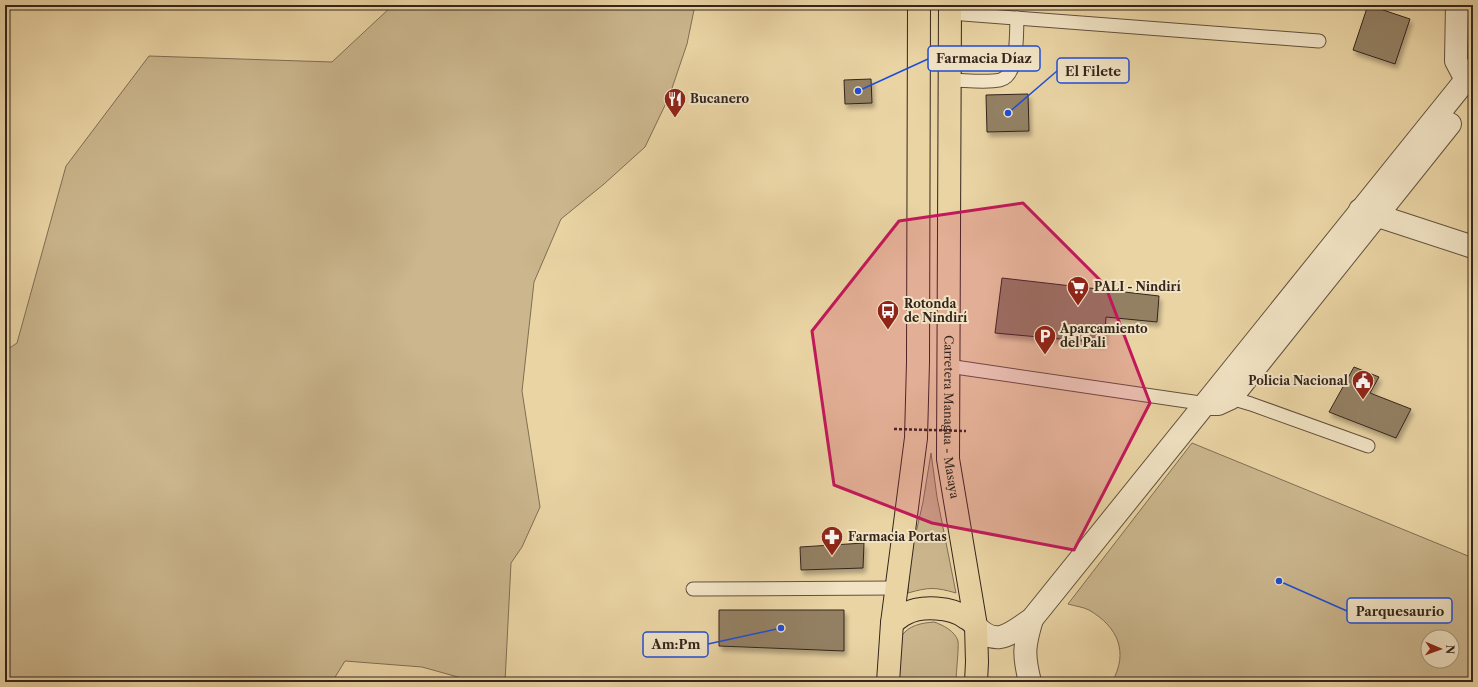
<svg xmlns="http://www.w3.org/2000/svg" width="1478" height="687" font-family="'Libre Caslon Text',serif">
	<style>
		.green { fill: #cbb68d; stroke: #806e54; fill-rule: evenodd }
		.building { fill: #938063; stroke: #34251c; filter: url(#shadow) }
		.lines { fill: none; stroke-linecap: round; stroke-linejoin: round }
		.service-casing { stroke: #62513e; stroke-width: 15 }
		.minor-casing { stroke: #62513e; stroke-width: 24 }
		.tertiary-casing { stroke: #62513e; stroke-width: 24 }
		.trunk-casing { stroke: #34251c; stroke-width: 24 }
		.service { stroke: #f1e3c4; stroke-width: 13 }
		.minor { stroke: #f1e3c4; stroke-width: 22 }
		.tertiary { stroke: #f1e3c4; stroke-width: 22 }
		.trunk { stroke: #ead4a4; stroke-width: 22 }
		.path-bridge { stroke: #34251c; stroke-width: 2.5; stroke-dasharray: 3 2; stroke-linecap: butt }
		.marked { fill: #c2185b; fill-opacity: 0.2; stroke: #c2185b; stroke-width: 3; stroke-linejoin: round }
		.labels { text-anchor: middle; stroke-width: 4; stroke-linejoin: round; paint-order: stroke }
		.poi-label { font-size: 12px; font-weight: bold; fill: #34251c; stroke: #f1e3c4; text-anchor: start }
		.street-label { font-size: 12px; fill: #34251c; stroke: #f1e3c4 }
		.leader { fill: none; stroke: #1d4ed8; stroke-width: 1.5 }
		.callout-dot { fill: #1d4ed8; stroke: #f1e3c4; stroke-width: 1.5 }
		.callout { fill: #f1e3c4; stroke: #1d4ed8; stroke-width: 1.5 }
		.callout-label { font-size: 13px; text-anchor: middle; font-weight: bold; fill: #34251c }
	</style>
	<defs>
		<filter id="shadow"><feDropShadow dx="2.5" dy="4.5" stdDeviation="2" flood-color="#0004"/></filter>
	</defs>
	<rect width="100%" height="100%" fill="#ead4a4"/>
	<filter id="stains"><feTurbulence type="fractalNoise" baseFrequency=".005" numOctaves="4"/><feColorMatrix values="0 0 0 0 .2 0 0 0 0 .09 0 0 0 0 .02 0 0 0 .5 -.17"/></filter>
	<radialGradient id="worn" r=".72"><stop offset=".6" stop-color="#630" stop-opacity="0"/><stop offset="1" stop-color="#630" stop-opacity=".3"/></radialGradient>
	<g class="green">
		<path d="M393 5H695L687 44 669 97 645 147 604 184 561 219 534 282 522 391 540 507 522 547 511 563 505 682H476L422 667 345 661 332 682H5V351L17 343 66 166 149 56 332 62Z"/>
		<path d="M1192 443 1473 558V682H1112C1129 652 1118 627 1089 610 1083 607 1075 606 1068 604ZM1428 637H1452V661H1428Z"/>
		<path d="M931 453 937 497 956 593C935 587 929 587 908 593L910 559 923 502Z"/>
		<path d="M934 622C943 625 955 631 958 641 959 648 956 673 956 682H898C898 674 898 643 901 637 908 625 922 623 934 622Z"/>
	</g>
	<g class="building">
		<path d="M1368 5 1410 19 1395 64 1353 50Z"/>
		<path d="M871 79 872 103 845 104 844 80Z"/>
		<path d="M1028 94 1029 131 987 132 986 95Z"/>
		<path d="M1002 278 1159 296 1157 322 1106 317 1104 343 995 333Z"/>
		<path d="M1354 367 1379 377 1370 393 1411 409 1396 438 1329 412Z"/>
		<path d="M864 543 863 568 801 570 800 547Z"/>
		<path d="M719 610H844V651L719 646Z"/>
	</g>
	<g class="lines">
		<g class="service-casing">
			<g id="service">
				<path d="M950 13 1319 41"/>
				<path d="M949 80C964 80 986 83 1000 80 1019 76 1016 34 1017 18"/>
				<path d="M948 366 1207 404"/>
				<path d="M1231 398 1251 404 1368 446"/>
				<path d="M693 589 896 588"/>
			</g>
		</g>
		<g class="minor-casing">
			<g id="minor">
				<path d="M1457 5 1456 61 1466 80 1473 85"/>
				<path d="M1360 210 1473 247"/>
			</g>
		</g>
		<g class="tertiary-casing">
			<g id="tertiary">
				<path d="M1207 404H1218L1231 398 1450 124"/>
				<path d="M976 626C997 649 1012 632 1032 619L1473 71"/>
				<path d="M1030 682C1023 654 1024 646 1032 619"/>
			</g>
		</g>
		<g class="trunk-casing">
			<g id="trunk">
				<path id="s1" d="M950 5 948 459 976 626 977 662 976 682"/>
				<path d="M892 623C896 620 901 616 905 614 921 605 952 607 966 618 970 620 973 623 976 626"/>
				<path d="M888 682 892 623 916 438 918 362 919 5"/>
			</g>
		</g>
		<use href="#service" class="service"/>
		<use href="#minor" class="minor"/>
		<use href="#tertiary" class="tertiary"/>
		<use href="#trunk" class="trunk"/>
		<path class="path-bridge" d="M894 429 966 431"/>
	</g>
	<path class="marked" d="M1023 203 1105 285 1150 403 1074 550 932 523 834 485 812 331 899 221Z"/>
	<defs>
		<g id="restaurant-pin" transform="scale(1.15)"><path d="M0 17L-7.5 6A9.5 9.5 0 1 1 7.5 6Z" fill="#8f2418" stroke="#f1e3c4"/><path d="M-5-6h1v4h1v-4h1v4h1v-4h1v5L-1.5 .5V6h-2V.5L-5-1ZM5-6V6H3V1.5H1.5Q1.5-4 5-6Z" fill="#fff"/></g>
		<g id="supermarket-pin" transform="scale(1.15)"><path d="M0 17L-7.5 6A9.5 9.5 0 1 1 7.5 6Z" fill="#8f2418" stroke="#f1e3c4"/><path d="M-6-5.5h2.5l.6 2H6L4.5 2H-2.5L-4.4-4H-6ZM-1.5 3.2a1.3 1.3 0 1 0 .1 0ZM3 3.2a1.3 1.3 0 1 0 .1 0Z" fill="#fff"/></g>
		<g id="bus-pin" transform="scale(1.15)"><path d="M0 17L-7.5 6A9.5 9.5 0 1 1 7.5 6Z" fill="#8f2418" stroke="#f1e3c4"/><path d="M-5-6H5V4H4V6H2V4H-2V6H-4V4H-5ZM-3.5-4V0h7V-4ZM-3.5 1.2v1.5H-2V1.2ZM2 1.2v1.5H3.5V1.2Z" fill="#fff"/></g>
		<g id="parking-pin" transform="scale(1.15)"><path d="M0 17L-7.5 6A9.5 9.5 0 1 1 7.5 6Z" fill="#8f2418" stroke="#f1e3c4"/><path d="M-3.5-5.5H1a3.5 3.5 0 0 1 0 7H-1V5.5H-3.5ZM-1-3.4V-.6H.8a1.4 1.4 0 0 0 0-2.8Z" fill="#fff"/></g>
		<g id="civic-pin" transform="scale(1.15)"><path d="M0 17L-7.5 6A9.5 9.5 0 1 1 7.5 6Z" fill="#8f2418" stroke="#f1e3c4"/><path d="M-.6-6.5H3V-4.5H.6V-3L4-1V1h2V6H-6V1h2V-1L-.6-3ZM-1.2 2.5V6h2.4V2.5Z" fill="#fff"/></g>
		<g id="pharmacy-pin" transform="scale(1.15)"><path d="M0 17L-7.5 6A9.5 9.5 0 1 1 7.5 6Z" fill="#8f2418" stroke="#f1e3c4"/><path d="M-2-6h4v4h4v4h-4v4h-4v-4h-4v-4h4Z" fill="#fff"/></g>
	</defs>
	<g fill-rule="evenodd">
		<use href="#restaurant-pin" x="675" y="99"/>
		<use href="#supermarket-pin" x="1078" y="287"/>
		<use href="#bus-pin" x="888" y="311"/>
		<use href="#parking-pin" x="1045" y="336"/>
		<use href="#civic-pin" x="1363" y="381"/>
		<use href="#pharmacy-pin" x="832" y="537"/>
	</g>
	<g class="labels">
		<g class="poi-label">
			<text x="690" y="103">Bucanero</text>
			<text x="1094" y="291">PALI - Nindirí</text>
			<text x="904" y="308">Rotonda<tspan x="904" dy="14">de Nindirí</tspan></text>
			<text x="1060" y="333">Aparcamiento<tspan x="1060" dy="14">del Pali</tspan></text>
			<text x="1348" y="385" text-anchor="end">Policia Nacional</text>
			<text x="848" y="541">Farmacia Portas</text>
		</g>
		<g class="street-label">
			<text dy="4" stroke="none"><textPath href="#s1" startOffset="412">Carretera Managua - Masaya</textPath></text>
		</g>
	</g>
	<path class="leader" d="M858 91L928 59M1008 113L1057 71M1279 581L1347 611M781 628L708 644"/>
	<g class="callout-dot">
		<circle cx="858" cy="91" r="4"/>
		<circle cx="1008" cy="113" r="4"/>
		<circle cx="1279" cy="581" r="4"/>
		<circle cx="781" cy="628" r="4"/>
	</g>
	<g class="callout">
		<rect x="928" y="46" width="112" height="25" rx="4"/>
		<rect x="1057" y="58" width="72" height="25" rx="4"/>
		<rect x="1347" y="598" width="105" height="25" rx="4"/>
		<rect x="643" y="632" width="65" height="25" rx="4"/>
	</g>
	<g class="callout-label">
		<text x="984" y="63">Farmacia Díaz</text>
		<text x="1093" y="76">El Filete</text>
		<text x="1400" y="616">Parquesaurio</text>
		<text x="676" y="649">Am:Pm</text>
	</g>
	<rect width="1478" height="687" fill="none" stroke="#ead4a4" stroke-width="20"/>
	<rect x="6" y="6" width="1466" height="675" fill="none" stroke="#34251c" stroke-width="2"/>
	<rect x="10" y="10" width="1458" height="667" fill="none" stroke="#34251c"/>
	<g transform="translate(1440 649) rotate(92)"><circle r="19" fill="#f1e3c4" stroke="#a59781"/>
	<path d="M0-3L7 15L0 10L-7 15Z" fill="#8f2418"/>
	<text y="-6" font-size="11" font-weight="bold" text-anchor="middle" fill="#34251c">N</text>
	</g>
	<rect width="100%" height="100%" filter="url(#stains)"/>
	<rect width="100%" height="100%" fill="url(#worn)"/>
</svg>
